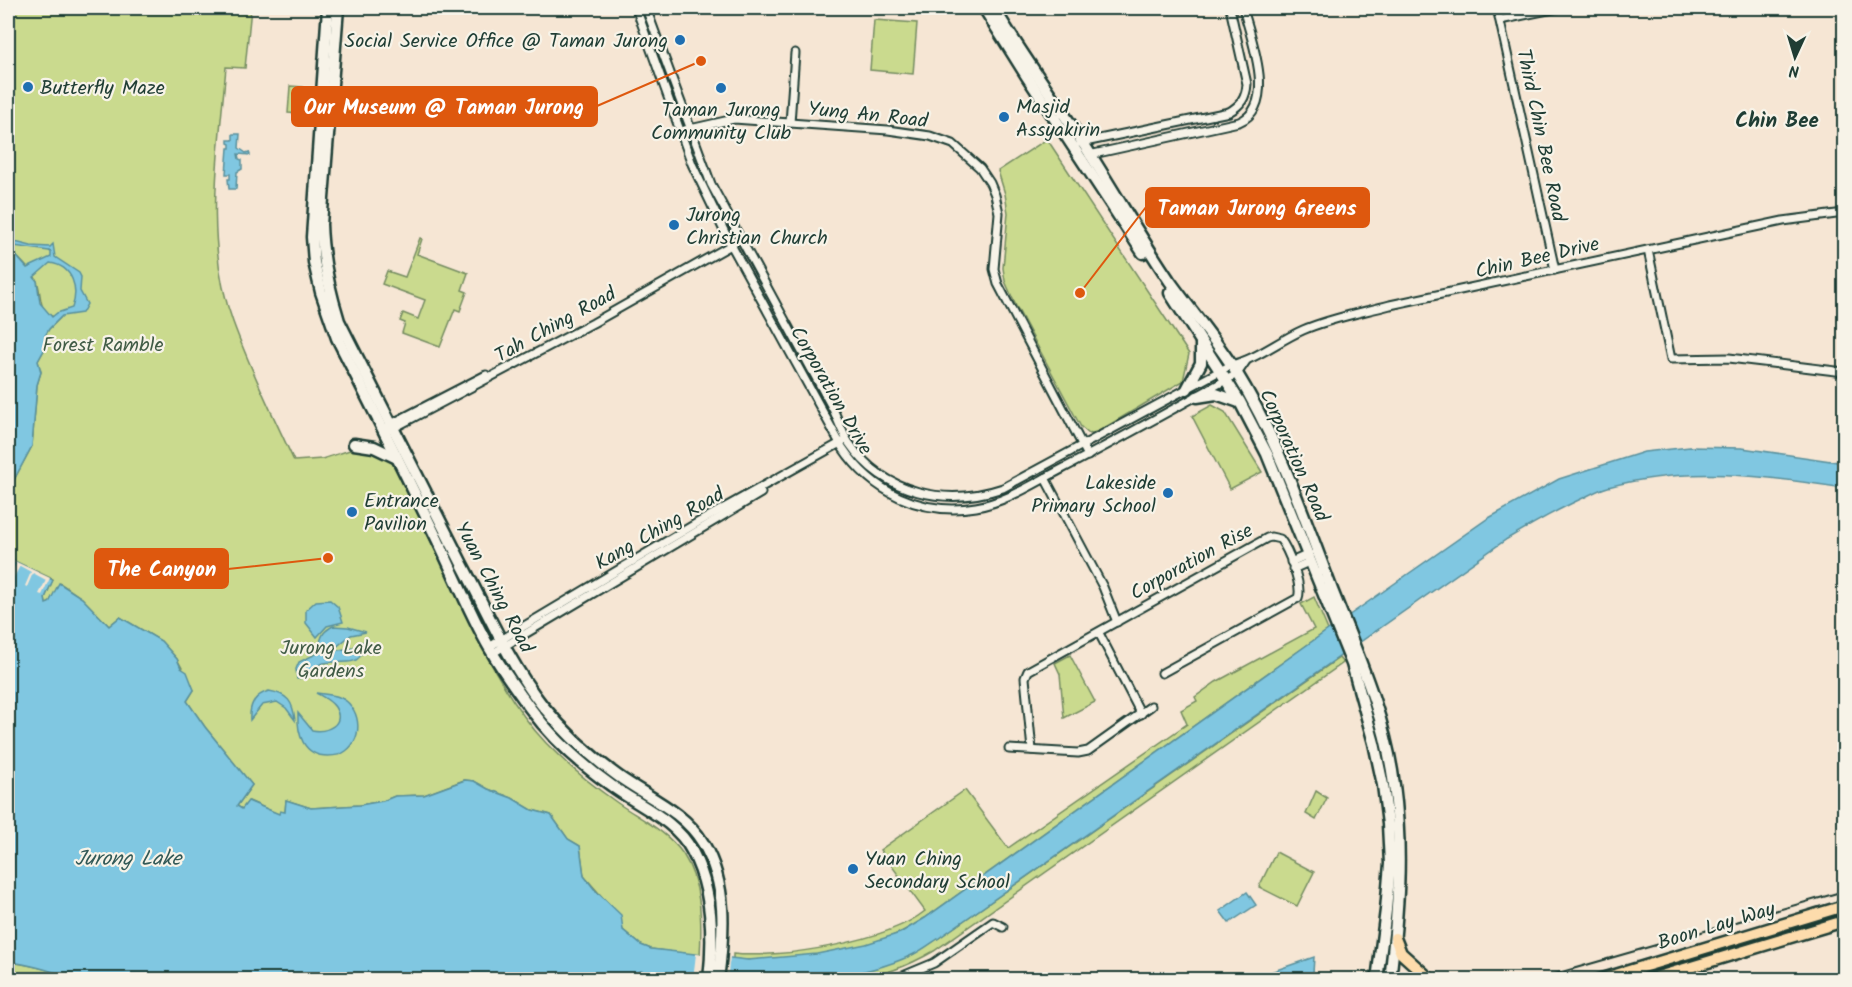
<svg xmlns="http://www.w3.org/2000/svg" width="1852" height="987" font-family="Kalam,sans-serif">
	<style>
		.green { fill: #cada8e; stroke: #748c61; stroke-width: 1.5 }
		.water { fill: #80c7e1; stroke: #59909c; stroke-width: 1.5; fill-rule: evenodd }
		.pier { fill: #f6e6d4 }
		.lines { fill: none; stroke-linecap: round; stroke-linejoin: round }
		.street-casing { stroke: #1f3d34; stroke-width: 11 }
		.secondary-casing { stroke: #1f3d34; stroke-width: 15 }
		.primary-casing { stroke: #1f3d34; stroke-width: 15 }
		.street { stroke: #f7f3e8; stroke-width: 7 }
		.secondary { stroke: #f7f3e8; stroke-width: 10 }
		.primary { stroke: #fddcac; stroke-width: 10 }
		.rail { stroke: #1f3d34; stroke-width: 2 }
		.poi-dot { fill: #1f6fb2; stroke: #f7f3e8; stroke-width: 2 }
		.labels { text-anchor: middle; stroke-width: 4.5; stroke-linejoin: round; paint-order: stroke }
		.poi-label { font-size: 20px; fill: #1f3d34; stroke: #f7f3e8; text-anchor: start }
		.street-label { font-size: 20px; fill: #1f3d34; stroke: #f7f3e8 }
		.park-label { font-size: 20px; fill: #415c46; stroke: #f7f3e8 }
		.neighbourhood-label { font-size: 21px; font-weight: bold; fill: #1f3d34; stroke: #f7f3e8 }
		.water-label { font-size: 21px; font-style: italic; fill: #325957; stroke: #f7f3e8 }
		.leader { fill: none; stroke: #de580e; stroke-width: 2 }
		.callout-dot { fill: #de580e; stroke: #f7f3e8; stroke-width: 2 }
		.callout { fill: #de580e; stroke: #de580e; stroke-width: 2 }
		.callout-label { font-size: 21px; text-anchor: middle; font-weight: bold; fill: #fff }
	</style>
	<rect width="100%" height="100%" fill="#f6e6d4"/>
	<filter id="ink" filterUnits="userSpaceOnUse"><feTurbulence type="fractalNoise" baseFrequency=".0167" numOctaves="2"/><feDisplacementMap in="SourceGraphic" scale="12" xChannelSelector="R" yChannelSelector="G"/><feConvolveMatrix kernelMatrix="1 2 1 2 8 2 1 2 1" color-interpolation-filters="sRGB"/></filter>
	<g filter="url(#ink)">
		<g class="green">
			<path d="M8 8H251L245 68 226 67C219 150 203 241 233 322 250 369 273 415 294 461L322 459 375 442 384 444C408 494 432 543 455 592 479 642 508 703 546 743 568 766 593 786 619 804 641 819 668 832 683 854 702 883 702 922 700 956L651 949 641 945 623 930 604 899 584 876 580 846 568 839 551 815 532 810 512 798 488 789 474 781 464 780 424 795 395 796 383 801 360 805 311 808 286 800 285 813 280 815 249 801 242 809 237 806 252 785 205 727 187 701 194 690 177 659 161 641 120 617 109 626 82 598 60 583 49 603 46 604 45 598 53 579 8 558V491L32 446 37 385 41 372 38 361 44 350 45 336 49 329 60 318C36 315 43 297 37 281 33 271 19 260 12 251L14 242 8 243Z"/>
			<path d="M874 20 917 23 913 74 870 70Z"/>
			<path d="M290 86 303 87 301 114 288 113Z"/>
			<path d="M1047 139 1189 354 1183 381 1099 431 1089 434 1081 427 1016 306 1005 281 1003 268 1008 213 1005 194 998 171Z"/>
			<path d="M420 238 422 239 417 254 468 273 462 290 467 292 460 311 455 309 440 347 402 333 405 323 400 321 403 313 418 319 425 300 382 284 387 271 405 277Z"/>
			<path d="M1212 405 1225 412 1262 472 1230 489 1192 416Z"/>
			<path d="M1314 597 1328 630 925 918C917 923 909 928 901 932 862 951 776 963 733 959V954C781 959 888 941 925 911L880 850 965 790 1008 848 1187 724 1181 710 1197 701 1195 697 1216 682 1314 629 1301 604Z"/>
			<path d="M1070 655 1095 702 1064 718 1060 674 1055 663Z"/>
			<path d="M1339 658 1343 663 934 951C910 965 883 976 855 979 840 981 824 979 809 980L875 968 912 955 939 938Z"/>
			<path d="M1316 791 1327 798 1316 820 1306 814Z"/>
			<path d="M1276 852 1314 872 1297 906 1259 887Z"/>
			<path d="M8 962C31 964 53 971 76 979H8Z"/>
			<path d="M641 971 657 976 686 979 621 980Z"/>
		</g>
		<g class="water">
			<path d="M233 134H240L239 148 246 153 249 152 250 155 238 154 239 159 242 160V169L237 172 236 189H229L228 179H230V174H226L228 148H230V144L228 143V140H233Z"/>
			<path d="M15 242 31 246 50 247 53 244 55 257 79 273 81 277 80 291 87 304 82 313 62 316 49 329 45 336 44 350 38 361 41 372 37 385 32 446 8 491V243ZM14 246 49 251 51 252V257L27 268 12 251ZM50 263C73 266 79 289 72 308L57 313 52 317 40 303 37 281 34 277Z"/>
			<path d="M1690 447 1742 448 1844 463V488C1766 476 1687 465 1608 487 1600 489 1591 494 1583 498 1557 510 1532 524 1507 539L939 938C930 944 921 951 912 955 857 981 795 980 736 980 704 980 672 980 641 971L621 980H76C53 971 31 964 8 962V558L53 580 45 598 46 604 49 603 59 583 82 598 109 626 120 617 161 641 177 659 181 668 187 672 194 690 187 701 205 727 252 785 237 806 242 809 248 801 279 814 280 811 285 812 286 800 311 808 360 805 383 801 395 796 424 795 465 780 474 781 488 789 512 798 532 810 551 815 568 839 580 846 584 876 595 890 621 915 623 930 641 945 651 949 748 960 817 954 866 944 900 933 925 918 1328 630 1487 519 1559 479 1644 452Z"/>
			<path d="M330 600 338 607 343 622 327 626 317 637 306 623V610L316 601Z"/>
			<path d="M333 626 348 627 366 632 351 635 335 648 317 650C323 637 319 634 333 626Z"/>
			<path d="M366 640C361 674 341 657 321 664 310 667 315 677 297 679L296 669 299 662 318 653 352 648Z"/>
			<path d="M269 691C288 694 293 702 295 720L286 708 277 702 262 705 250 720C249 705 254 695 269 691Z"/>
			<path d="M316 693C323 694 332 694 339 697 360 705 365 737 346 751 341 755 334 756 328 756 303 756 297 734 298 713L312 730C326 733 346 725 335 707 330 700 323 697 316 693Z"/>
			<path d="M1247 892 1256 905 1229 923 1220 911Z"/>
			<path d="M1314 957 1313 973 1292 979H1257L1256 977Z"/>
		</g>
		<g class="pier">
			<path d="M8 558 50 578 42 595 39 594 46 580 33 573 27 587 25 586 31 572 20 566 13 579 9 578 16 564 13 562 8 574Z"/>
			<path d="M696 954 730 957 727 980 693 979Z"/>
		</g>
		<g class="lines">
			<g class="street-casing">
				<g id="street">
					<path d="M636 8 692 164 729 241 842 447C872 492 921 516 976 507 1006 502 1033 484 1060 470 1120 439 1178 406 1237 374L1246 361"/>
					<path d="M646 8 711 184 833 409C838 420 842 433 849 443 884 494 946 507 1003 488L1231 365C1257 359 1278 341 1303 330 1331 318 1360 313 1390 305L1783 221 1844 213"/>
					<path d="M1497 8 1555 270"/>
					<path d="M1500 20 1558 8"/>
					<path d="M790 123 795 53"/>
					<path d="M681 131 734 119 888 130 930 136 953 144 980 168 990 183 995 195 999 213 994 269 998 284 1088 456"/>
					<path d="M1080 143 1229 112C1241 105 1246 98 1247 84L1230 8"/>
					<path d="M1089 155 1239 122C1278 106 1251 39 1243 8"/>
					<path d="M1648 250 1671 359 1729 358 1844 372"/>
					<path d="M389 425 486 375"/>
					<path d="M390 430 593 323 733 244"/>
					<path d="M1045 478 1103 587 1117 622"/>
					<path d="M1291 562 1309 554"/>
					<path d="M1293 569 1311 561"/>
					<path d="M1099 633 1141 714"/>
					<path d="M489 647 697 523 842 442"/>
					<path d="M493 653 761 493"/>
					<path d="M1009 749 1078 753 1088 751 1151 706"/>
					<path d="M1032 750 1025 678 1028 671 1267 538 1271 537 1280 539C1288 549 1303 586 1298 598L1162 673"/>
					<path d="M893 980 934 963 993 922 1003 927"/>
				</g>
			</g>
			<g class="secondary-casing">
				<g id="secondary">
					<path d="M328 8 312 237 314 262 321 292 337 338C371 405 405 473 438 541 455 576 470 614 489 647 501 668 516 689 530 708 552 738 582 765 612 786 639 806 676 820 692 851 713 890 714 936 709 980"/>
					<path d="M338 8 321 224C322 258 329 289 339 321 380 402 421 483 462 564 487 611 509 663 542 705 564 732 590 756 618 776 647 797 684 811 703 843 728 885 724 933 718 980"/>
					<path d="M984 8 1026 75 1143 253"/>
					<path d="M994 8C1024 59 1060 106 1092 157 1118 198 1142 240 1169 280 1191 311 1216 340 1236 372 1278 440 1304 516 1332 590 1357 653 1386 718 1394 785 1403 853 1398 912 1390 980"/>
					<path d="M1170 293 1240 402 1267 454 1352 664 1374 743 1383 785 1388 824 1390 864 1386 910 1377 980"/>
					<path d="M1187 389 1201 363V343"/>
					<path d="M1197 397 1216 394 1239 402"/>
					<path d="M354 444 374 447 397 458"/>
				</g>
			</g>
			<g class="primary-casing">
				<g id="primary">
					<path d="M1395 938 1401 953 1431 980"/>
					<path d="M1599 980 1844 906"/>
					<path d="M1648 980 1844 921"/>
				</g>
			</g>
			<use href="#street" class="street"/>
			<use href="#secondary" class="secondary"/>
			<use href="#primary" class="primary"/>
			<path class="rail" d="M1534 980 1844 891"/>
		</g>
	</g>
	<g class="poi-dot">
		<circle cx="680" cy="40" r="6"/>
		<circle cx="28" cy="87" r="6"/>
		<circle cx="721" cy="88" r="6"/>
		<circle cx="1004" cy="117" r="6"/>
		<circle cx="674" cy="225" r="6"/>
		<circle cx="1168" cy="493" r="6"/>
		<circle cx="352" cy="512" r="6"/>
		<circle cx="853" cy="869" r="6"/>
	</g>
	<g class="labels">
		<g class="poi-label">
			<text x="668" y="47" text-anchor="end">Social Service Office @ Taman Jurong</text>
			<text x="40" y="94">Butterfly Maze</text>
			<text x="1016" y="113">Masjid<tspan x="1016" dy="23">Assyakirin</tspan></text>
			<text x="721" y="116" text-anchor="middle">Taman Jurong<tspan x="721" dy="23">Community Club</tspan></text>
			<text x="686" y="221">Jurong<tspan x="686" dy="23">Christian Church</tspan></text>
			<text x="1156" y="489" text-anchor="end">Lakeside<tspan x="1156" dy="23">Primary School</tspan></text>
			<text x="364" y="507">Entrance<tspan x="364" dy="23">Pavilion</tspan></text>
			<text x="865" y="865">Yuan Ching<tspan x="865" dy="23">Secondary School</tspan></text>
		</g>
		<g class="street-label">
			<text transform="translate(868 114) rotate(6)" y="7">Yung An Road</text>
			<text transform="translate(1542 135) rotate(78)" y="7">Third Chin Bee Road</text>
			<text transform="translate(1537 257) rotate(-13)" y="7">Chin Bee Drive</text>
			<text transform="translate(555 324) rotate(-29)" y="7">Tah Ching Road</text>
			<text transform="translate(832 390) rotate(60)" y="7">Corporation Drive</text>
			<text transform="translate(1295 455) rotate(66)" y="7">Corporation Road</text>
			<text transform="translate(659 528) rotate(-30)" y="7">Kang Ching Road</text>
			<text transform="translate(1191 561) rotate(-29)" y="7">Corporation Rise</text>
			<text transform="translate(495 587) rotate(62)" y="7">Yuan Ching Road</text>
			<text transform="translate(1716 925) rotate(-17)" y="7">Boon Lay Way</text>
		</g>
		<g class="park-label">
			<text x="103" y="351">Forest Ramble</text>
			<text x="331" y="654">Jurong Lake<tspan x="331" dy="23">Gardens</tspan></text>
		</g>
		<g class="neighbourhood-label">
			<text x="1777" y="127">Chin Bee</text>
		</g>
		<g class="water-label">
			<text x="128" y="865">Jurong Lake</text>
		</g>
	</g>
	<path class="leader" d="M701 61L597 106M1080 293L1146 207M328 558L228 569"/>
	<g class="callout-dot">
		<circle cx="701" cy="61" r="6"/>
		<circle cx="1080" cy="293" r="6"/>
		<circle cx="328" cy="558" r="6"/>
	</g>
	<g class="callout">
		<rect x="292" y="87" width="305" height="39" rx="6"/>
		<rect x="1146" y="188" width="223" height="39" rx="6"/>
		<rect x="95" y="549" width="133" height="39" rx="6"/>
	</g>
	<g class="callout-label">
		<text x="444" y="114">Our Museum @ Taman Jurong</text>
		<text x="1257" y="215">Taman Jurong Greens</text>
		<text x="162" y="576">The Canyon</text>
	</g>
	<rect width="1852" height="987" fill="none" stroke="#f7f3e8" stroke-width="30"/>
	<rect x="15" y="15" width="1822" height="957" fill="none" stroke="#1f3d34" stroke-width="2" filter="url(#ink)"/>
	<g transform="translate(1795 57) rotate(184)" stroke="#f7f3e8" stroke-width="4.5" paint-order="stroke">
	<path d="M0-4.5L10 22L0 15L-10 22Z" fill="#1f3d34"/>
	<text y="-9" font-size="16" font-weight="bold" text-anchor="middle" fill="#1f3d34">N</text>
	</g>
</svg>
